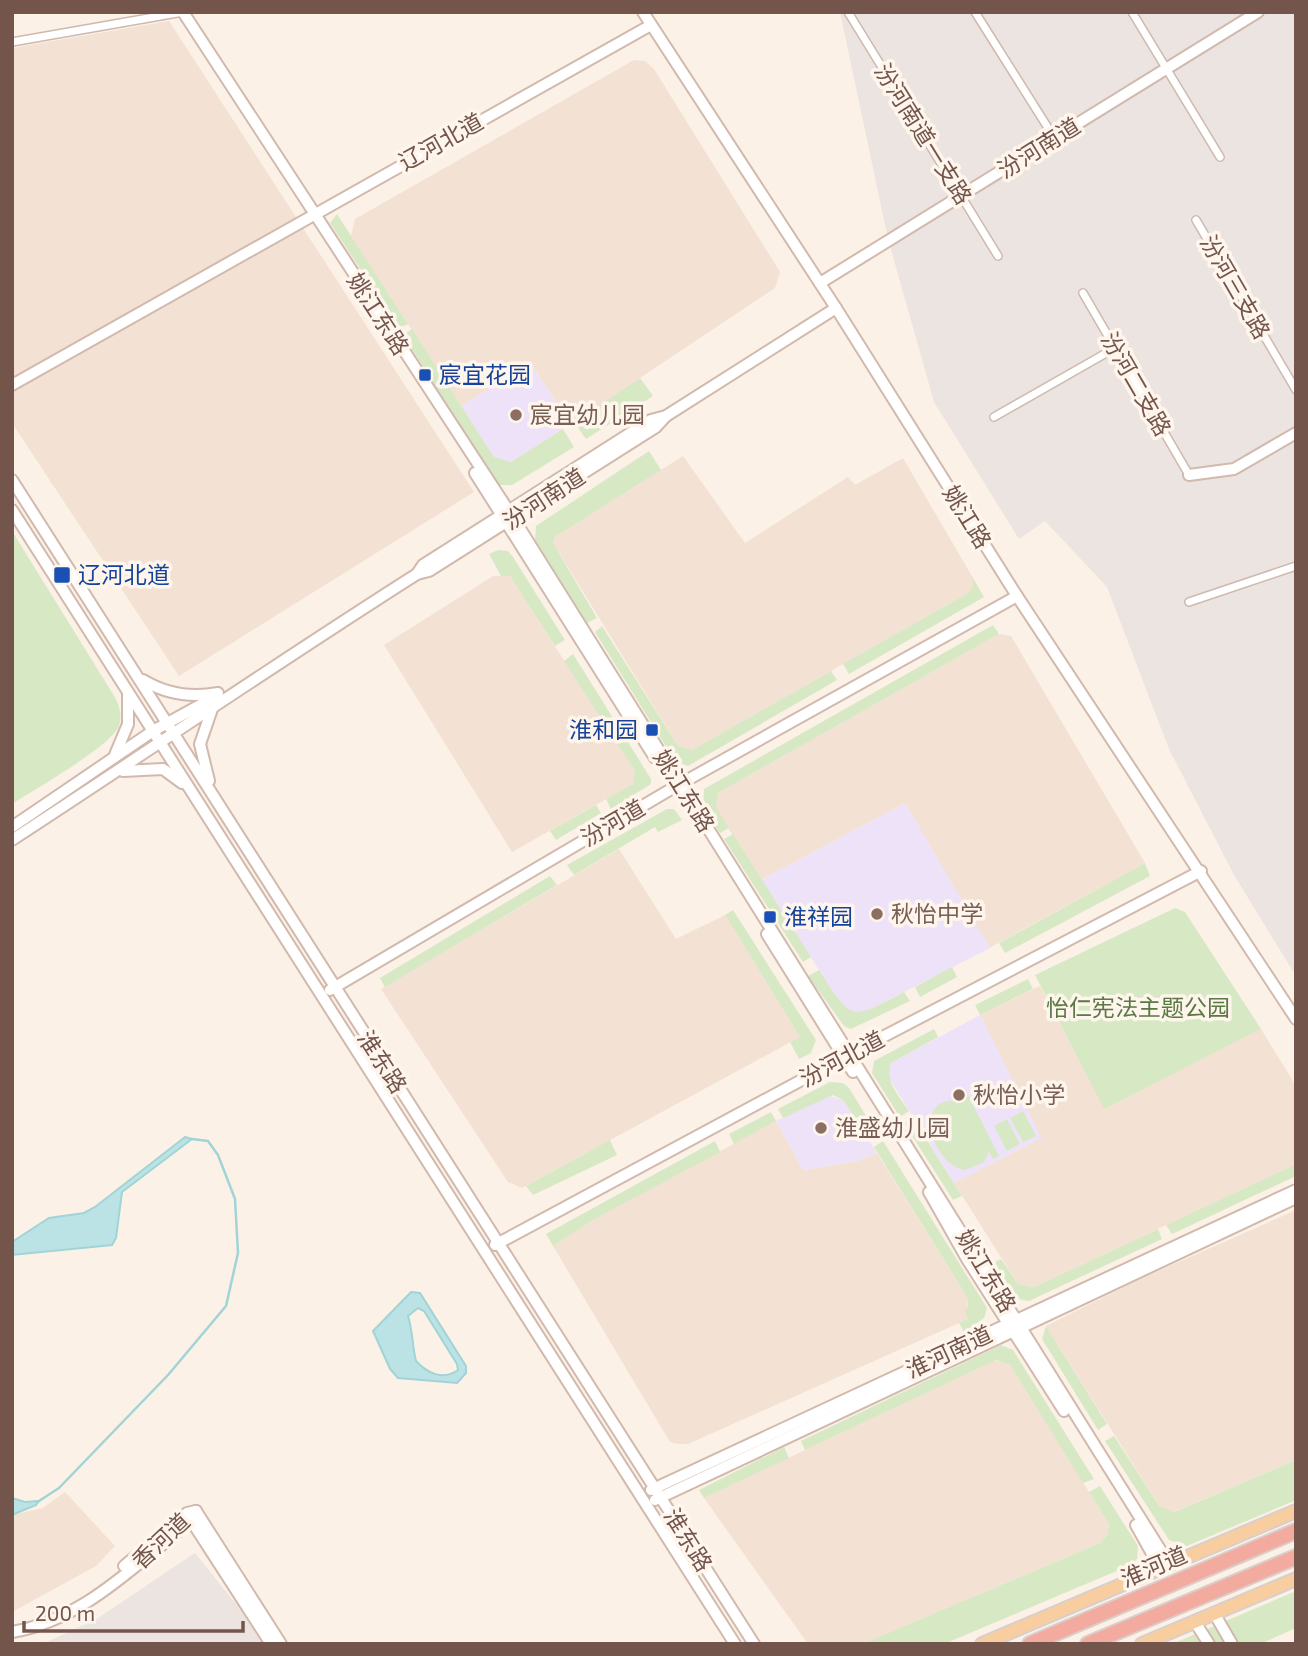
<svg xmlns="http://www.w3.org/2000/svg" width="1308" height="1656" font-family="'Exo 2','Noto Sans SC',sans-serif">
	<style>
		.residential { fill: #f3e1d4 }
		.industrial { fill: #ece4e0 }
		.education { fill: #eee2f8 }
		.green { fill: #d7e9c4 }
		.water { fill: #bbe3e5; stroke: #a1d4d6; stroke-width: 2; fill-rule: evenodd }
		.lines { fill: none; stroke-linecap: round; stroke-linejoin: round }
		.stream { stroke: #a1d4d6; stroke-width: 2.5 }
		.street-casing { stroke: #cfb9af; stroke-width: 10 }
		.secondary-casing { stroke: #d2b9ad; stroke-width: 14 }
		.primary-casing { stroke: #d8cfcd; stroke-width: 16 }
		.highway-casing { stroke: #d8cfcd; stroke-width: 18 }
		.street { stroke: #fff; stroke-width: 7 }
		.secondary { stroke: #fff; stroke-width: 10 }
		.primary { stroke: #f8cda0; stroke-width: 12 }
		.highway { stroke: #f4ab9f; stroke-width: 14 }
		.transit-dot { fill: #1a4fb4; stroke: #fef5ec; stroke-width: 2.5 }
		.education-dot { fill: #8d6e63; stroke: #fef5ec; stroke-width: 2.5 }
		.labels { text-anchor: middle; stroke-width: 7; stroke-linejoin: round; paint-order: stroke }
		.street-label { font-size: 23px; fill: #74554b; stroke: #fef5ec }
		.transit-label { font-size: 23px; fill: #164399; stroke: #fef5ec; text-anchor: start }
		.education-label { font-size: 23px; fill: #785e54; stroke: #fef5ec; text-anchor: start }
		.park-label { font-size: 23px; fill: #5a7943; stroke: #fef5ec }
	</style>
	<rect width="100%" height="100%" fill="#fcf1e6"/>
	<g class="residential">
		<path d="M169 21 474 492 179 676 12 423V48Z"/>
		<path d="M634 60 645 61 654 69 780 272 775 288 571 424 531 364 461 406 351 236 355 219Z"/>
		<path d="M683 456 745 543 848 477 855 485 903 458 973 578 974 586 968 593 692 750H685L678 746 553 543 555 537Z"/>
		<path d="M493 576H510L635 771 636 779 633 784 512 852 384 645Z"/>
		<path d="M999 634 1011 636 1145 863 989 948 905 803 761 880 715 807 718 793Z"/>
		<path d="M619 849 676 939 725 915 800 1037 522 1188 508 1182 381 989Z"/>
		<path d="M1040 986 1104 1108 1261 1029 1296 1086V1164L1034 1287 1018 1284 954 1183 1041 1138 980 1015Z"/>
		<path d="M776 1121 803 1170 858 1161 877 1153 967 1297 968 1319 688 1444H677L670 1442 553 1246 593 1220Z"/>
		<path d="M1296 1210V1460L1173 1512 1166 1511 1160 1507 1046 1326 1138 1280Z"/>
		<path d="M995 1360 1010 1365 1109 1524 1107 1535 1100 1543 862 1644H808L704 1498Z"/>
		<path d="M65 1492 115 1546 96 1566 12 1612V1515L43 1508Z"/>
	</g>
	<g class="industrial">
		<path d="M840 12H1296V976L1234 875 1169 749 1107 587 1045 521 1019 539 934 402 888 239Z"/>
		<path d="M195 1553 240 1609 263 1644H42L95 1620Z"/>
	</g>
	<g class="education">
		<path d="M531 364 571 424 511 462H501L494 457 461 406Z"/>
		<path d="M905 803 990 948 863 1013 855 1014 843 1007 761 880Z"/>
		<path d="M980 1015 1042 1138 954 1183 889 1078V1069L891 1063Z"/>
		<path d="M828 1095 844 1101 877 1153 858 1161 803 1170 776 1121Z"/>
	</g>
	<g class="green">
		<path d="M337 214 408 324 399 328 330 223Z"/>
		<path d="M412 329 494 457 511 462 563 429 574 447 512 485H498L403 335Z"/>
		<path d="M640 378 653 396 586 439 574 422Z"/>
		<path d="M649 451 661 470 555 537 553 543 597 618 587 623 535 540 536 526Z"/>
		<path d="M12 531 116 699C120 708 122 717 119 726 111 746 34 790 12 804Z"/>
		<path d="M498 550 508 551 513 557 565 640 555 646 510 576H501L489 554Z"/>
		<path d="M973 578 984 597 849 674 843 664 968 593 973 586Z"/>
		<path d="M993 625 999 634 718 793 716 807 729 828 720 833 703 808 704 789Z"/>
		<path d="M602 626 678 746 692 750 831 671 837 680 688 766 675 761 595 632Z"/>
		<path d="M573 654 651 779V784L611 809 606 799 633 784 635 771 564 661Z"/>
		<path d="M596 805 601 813 556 840 550 831Z"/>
		<path d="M667 809H674L682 820 658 832 655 827 574 875 567 865Z"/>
		<path d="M733 834 811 957 803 962 724 839Z"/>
		<path d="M1145 863 1150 876 1005 953 999 943Z"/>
		<path d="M550 876 557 885 385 987 380 978Z"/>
		<path d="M1175 908 1185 912 1261 1029 1104 1109 1035 975Z"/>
		<path d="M733 910 816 1040 811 1053 799 1059 790 1042 800 1037 725 915Z"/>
		<path d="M952 967 957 977 920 997 915 987Z"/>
		<path d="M819 970C853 1022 849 1021 904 992L910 1001 851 1029 844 1026 808 976Z"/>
		<path d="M1028 979 1033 989 980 1015 975 1005Z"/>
		<path d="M934 1029 938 1037 891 1063C884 1081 900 1097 909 1111L900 1117 872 1073 874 1061Z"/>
		<path d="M830 1082 843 1083 849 1088 874 1129 865 1134 844 1101 833 1095 783 1118 778 1109Z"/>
		<path d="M966 1091 999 1156 993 1159 989 1152 984 1162 965 1170C928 1162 912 1090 963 1102L959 1095Z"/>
		<path d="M1023 1111 1036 1136 1023 1142 1010 1118Z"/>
		<path d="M771 1112 776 1121 734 1144 729 1134Z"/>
		<path d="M913 1118 962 1196 953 1200 904 1123Z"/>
		<path d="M1007 1119 1020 1144 1007 1151 994 1126Z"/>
		<path d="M610 1140 617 1155 533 1195 526 1186Z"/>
		<path d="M715 1141 720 1152 593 1220 553 1246 546 1234Z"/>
		<path d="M883 1141 987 1308 984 1318 964 1332 959 1323 968 1319 965 1310 968 1307 967 1297 874 1147Z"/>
		<path d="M1296 1164V1176L1172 1234 1166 1225Z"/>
		<path d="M1158 1229 1162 1239 1029 1301C1009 1300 1002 1279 993 1263L1001 1259 1018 1284 1034 1287Z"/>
		<path d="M1046 1326 1107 1424 1098 1430 1042 1339Z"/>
		<path d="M1001 1345 1013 1350 1094 1479 1083 1483 1010 1365 996 1360 805 1450 801 1441Z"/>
		<path d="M1114 1436 1160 1507 1174 1512 1296 1460V1500L1187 1546 1169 1540 1105 1441Z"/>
		<path d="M784 1447 789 1458 704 1498 699 1490Z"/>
		<path d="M1100 1486 1138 1546 1137 1559 1131 1565 944 1644H862L1100 1543 1107 1535 1109 1524 1089 1492Z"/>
		<path d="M1296 1591V1628L1260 1644H1172Z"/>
	</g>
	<g class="water">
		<path d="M185 1137 192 1139 122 1192 116 1238 112 1245 12 1255V1242L49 1218 84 1213 95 1207Z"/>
		<path d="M411 1292 420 1293 466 1366V1373L457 1383 398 1378 390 1369 373 1331ZM418 1308 424 1311 457 1364 458 1370C443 1381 427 1373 416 1361 412 1345 413 1332 408 1316Z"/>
		<path d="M12 1498 25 1502 39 1501 36 1505 12 1515Z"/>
	</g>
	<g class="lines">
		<path class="stream" d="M39 1501 59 1488 168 1375 226 1306 238 1253 235 1199 218 1155 208 1141 192 1139"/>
		<g class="street-casing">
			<g id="street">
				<path d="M848 12 998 256"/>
				<path d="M975 12 1055 139"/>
				<path d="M1132 12 1220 157"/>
				<path d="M12 42 183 12"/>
				<path d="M1196 220 1296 390"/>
				<path d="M1083 293 1189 475"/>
				<path d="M994 417 1115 348"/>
				<path d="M1189 602 1296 566"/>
			</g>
		</g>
		<g class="secondary-casing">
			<g id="secondary">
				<path d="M183 12 514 519 1161 1551 1169 1557H1184"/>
				<path d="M643 12 836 308 1017 596 1296 1019"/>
				<path d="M820 283 1258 12"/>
				<path d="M12 385 651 25"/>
				<path d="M475 473 655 758"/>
				<path d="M1189 475 1234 469 1296 433"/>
				<path d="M12 480 754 1644"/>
				<path d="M12 510 735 1644"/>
				<path d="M417 574 423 565 651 420 666 416 836 308"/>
				<path d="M143 680C166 694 191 698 218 693"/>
				<path d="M115 755 128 724V694"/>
				<path d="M123 771 163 769 182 783"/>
				<path d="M209 781 200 744 212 709"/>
				<path d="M12 827 153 731 215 697"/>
				<path d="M12 840C147 752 280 661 417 574L429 571 656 427 666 416"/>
				<path d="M767 934 853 1072"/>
				<path d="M330 990 673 788 1017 596"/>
				<path d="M929 1192 967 1259 1064 1411"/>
				<path d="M495 1245 850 1054 1201 871"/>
				<path d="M651 1490 1296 1190"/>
				<path d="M655 1500 1296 1198"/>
				<path d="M196 1511 281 1644"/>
				<path d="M187 1514 271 1644"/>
				<path d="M1136 1525 1155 1559 1145 1573"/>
				<path d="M124 1566 187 1513 196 1511"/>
				<path d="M1214 1613 1232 1644"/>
				<path d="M1195 1622 1209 1644"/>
				<path d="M12 1632C67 1623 111 1587 153 1552 168 1540 185 1528 196 1511"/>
			</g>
		</g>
		<g class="primary-casing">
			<g id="primary">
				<path d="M982 1644 1296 1511"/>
				<path d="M1142 1644 1296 1579"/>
			</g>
		</g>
		<g class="highway-casing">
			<g id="highway">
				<path d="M1030 1644 1296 1531"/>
				<path d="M1088 1644 1296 1557"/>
			</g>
		</g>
		<use href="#street" class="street"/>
		<use href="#secondary" class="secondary"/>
		<use href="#primary" class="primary"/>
		<use href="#highway" class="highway"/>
	</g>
	<g class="transit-dot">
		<rect x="418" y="368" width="14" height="14" rx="3.5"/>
		<rect x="53" y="566" width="18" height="18" rx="3.5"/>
		<rect x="645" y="723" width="14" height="14" rx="3.5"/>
		<rect x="763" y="910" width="14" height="14" rx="3.5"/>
	</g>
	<g class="education-dot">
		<circle cx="516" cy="415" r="7"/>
		<circle cx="877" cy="914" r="7"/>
		<circle cx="959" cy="1095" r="7"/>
		<circle cx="821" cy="1128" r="7"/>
	</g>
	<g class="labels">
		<g class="street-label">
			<text transform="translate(923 134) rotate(58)" y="8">汾河南道一支路</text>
			<text transform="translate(441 142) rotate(-29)" y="8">辽河北道</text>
			<text transform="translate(1039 148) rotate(-32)" y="8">汾河南道</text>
			<text transform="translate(1235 287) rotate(60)" y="8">汾河三支路</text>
			<text transform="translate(378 314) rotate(57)" y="8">姚江东路</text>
			<text transform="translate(1136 384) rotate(60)" y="8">汾河二支路</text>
			<text transform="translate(544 499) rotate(-33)" y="8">汾河南道</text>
			<text transform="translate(967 517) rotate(58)" y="8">姚江路</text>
			<text transform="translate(684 791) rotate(58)" y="8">姚江东路</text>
			<text transform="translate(613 823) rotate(-30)" y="8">汾河道</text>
			<text transform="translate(842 1059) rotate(-28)" y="8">汾河北道</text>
			<text transform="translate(382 1062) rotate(57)" y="8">淮东路</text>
			<text transform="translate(986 1271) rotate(59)" y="8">姚江东路</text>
			<text transform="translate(949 1352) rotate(-25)" y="8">淮河南道</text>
			<text transform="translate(688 1540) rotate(58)" y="8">淮东路</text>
			<text transform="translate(161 1541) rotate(-43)" y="8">香河道</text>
			<text transform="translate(1154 1567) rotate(-23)" y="8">淮河道</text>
		</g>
		<g class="transit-label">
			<text x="439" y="383">宸宜花园</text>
			<text x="78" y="583">辽河北道</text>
			<text x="638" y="738" text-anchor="end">淮和园</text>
			<text x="784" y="925">淮祥园</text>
		</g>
		<g class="education-label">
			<text x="530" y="423">宸宜幼儿园</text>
			<text x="891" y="922">秋怡中学</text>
			<text x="973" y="1103">秋怡小学</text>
			<text x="835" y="1136">淮盛幼儿园</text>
		</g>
		<g class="park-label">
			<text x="1138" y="1016">怡仁宪法主题公园</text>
		</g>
	</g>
	<rect width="1308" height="1656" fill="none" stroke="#74554b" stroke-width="28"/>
	<path d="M24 1621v10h219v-10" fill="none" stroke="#74554b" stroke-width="3.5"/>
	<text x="35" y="1621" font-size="21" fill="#74554b" stroke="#fef5ec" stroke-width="5" paint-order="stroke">200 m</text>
</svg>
